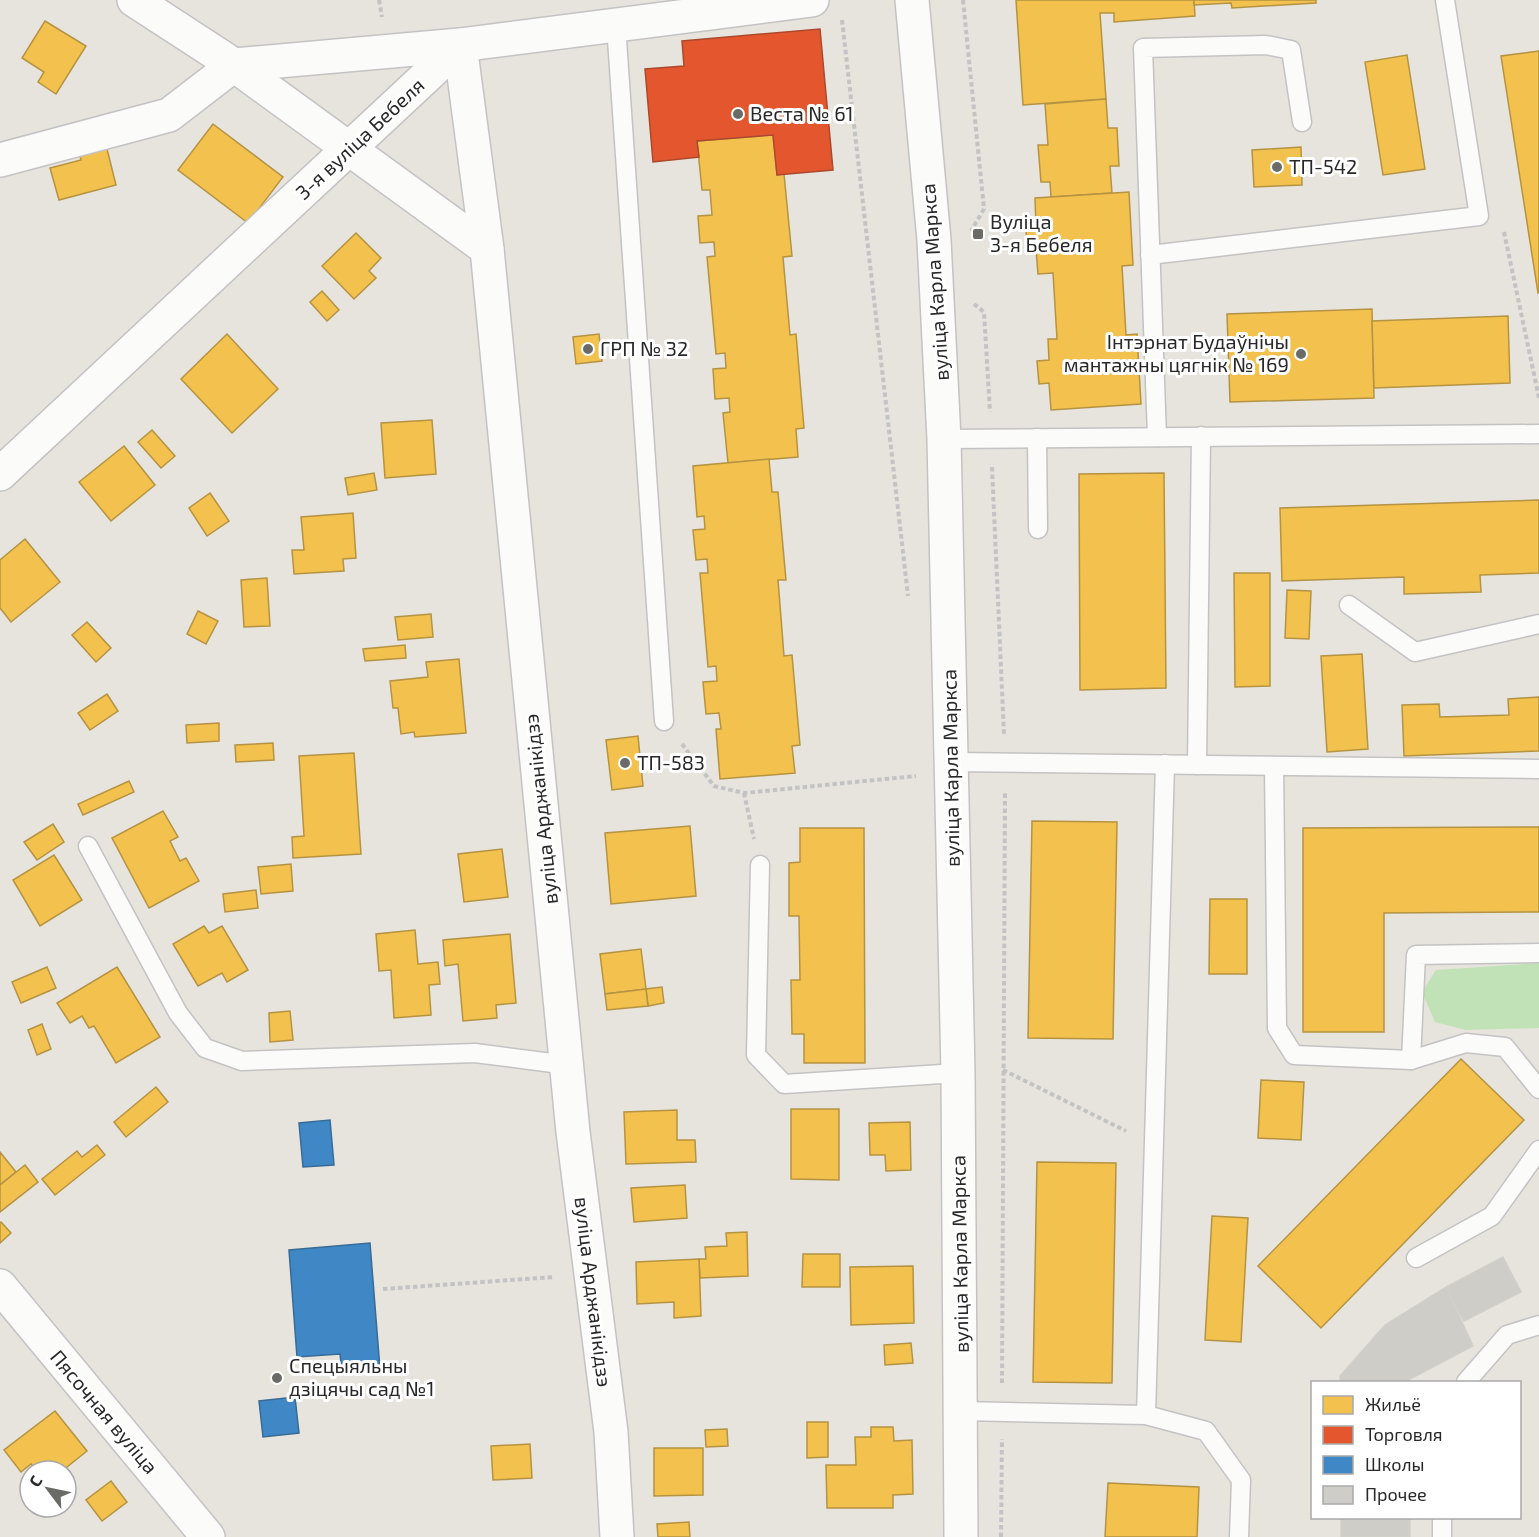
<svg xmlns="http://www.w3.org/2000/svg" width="1539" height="1537" font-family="'Exo 2',sans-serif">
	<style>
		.green { fill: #c0e2b6 }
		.homes { fill: #f2c14e; stroke: #b59343; stroke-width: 1.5 }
		.shops { fill: #e4572e; stroke: #ac492c; stroke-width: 1.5 }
		.schools { fill: #3f88c5; stroke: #386b96; stroke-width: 1.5 }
		.building { fill: #cfcdc8; stroke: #d1cfc9; stroke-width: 1.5 }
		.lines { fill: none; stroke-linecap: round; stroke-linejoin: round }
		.service-casing { stroke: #c4c3c3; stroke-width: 21 }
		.minor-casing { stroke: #c4c3c3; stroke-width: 36 }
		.secondary-casing { stroke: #c4c3c3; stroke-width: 36 }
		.path { stroke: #c4c3c3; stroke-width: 4; stroke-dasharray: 4.5 3; stroke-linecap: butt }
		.service { stroke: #fbfbfa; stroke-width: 18 }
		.minor { stroke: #fbfbfa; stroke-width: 33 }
		.secondary { stroke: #fbfbfa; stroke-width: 33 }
		.poi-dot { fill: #6a6a67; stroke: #fff; stroke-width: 2 }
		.labels { text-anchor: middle; stroke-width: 6; stroke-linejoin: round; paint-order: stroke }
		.poi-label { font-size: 20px; fill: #282828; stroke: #fff; text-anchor: start }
		.street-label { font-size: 20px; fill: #282828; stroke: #fff }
	</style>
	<rect width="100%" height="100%" fill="#e6e4dd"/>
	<path class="green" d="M1539 963V1028L1466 1030 1435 1022 1422 992 1436 970Z"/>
	<g class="homes">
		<path d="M1016 0H1194L1195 16 1114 22V13H1100L1106 99 1023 105Z"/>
		<path d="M1194 0H1316V3L1232 8 1231 3 1194 5Z"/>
		<path d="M45 21 86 46 56 94 38 82 44 72 22 58Z"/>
		<path d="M1539 51V292L1538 293 1501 56Z"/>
		<path d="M1407 55 1425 169 1383 175 1365 62Z"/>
		<path d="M1106 99 1108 128H1117L1119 166H1110L1112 193 1051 197 1050 182H1041L1038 145H1048L1045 104Z"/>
		<path d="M213 124 283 177 248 223 178 170Z"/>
		<path d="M773 135 777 175 784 174 792 256 783 257 790 335 796 334 804 428 796 429 798 457 728 463 723 413 730 412 729 398 715 399 713 369 726 368 725 353 716 354 707 257 715 256 714 242 700 243 698 216 712 215 710 190H702L697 141Z"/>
		<path d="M106 145 116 185 59 200 50 168 81 160 79 152Z"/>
		<path d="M1301 147 1302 185 1254 187 1252 150Z"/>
		<path d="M1129 192 1133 265 1122 266 1126 335 1137 334 1141 404 1051 410 1049 383 1039 384 1037 361 1049 360 1048 339H1057L1053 273 1038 274 1036 249H1027L1026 228 1036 227 1035 198Z"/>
		<path d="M356 233 381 258 369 271 376 278 354 299 322 266Z"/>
		<path d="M322 291 339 310 327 321 310 302Z"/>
		<path d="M1372 309 1374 398 1230 402 1227 314Z"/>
		<path d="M1508 316 1510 383 1374 388 1372 321Z"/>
		<path d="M227 334 278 389 232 433 181 379Z"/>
		<path d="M599 334 602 361 576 364 573 337Z"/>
		<path d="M432 420 436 474 385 478 381 423Z"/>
		<path d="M152 430 175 456 161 468 138 442Z"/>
		<path d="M124 446 155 485 111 521 79 482Z"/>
		<path d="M769 459 772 492H778L786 580H778L784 656 792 655 800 745 792 746 795 773 720 779 716 729H721L719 713 706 714 703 682 717 681 716 666 708 667 700 573H708L707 559 696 560 693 530 705 529 704 516 697 517 693 466Z"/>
		<path d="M374 473 377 490 348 495 345 478Z"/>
		<path d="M1164 473 1166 688 1080 690 1079 474Z"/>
		<path d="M210 493 229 521 207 536 189 508Z"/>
		<path d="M1539 500V573L1480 575 1481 592 1404 594V577L1282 581 1280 508Z"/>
		<path d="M353 513 356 558 343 559 344 571 294 574 292 550H304L301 517Z"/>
		<path d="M25 539 60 582 11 622 0 608V560Z"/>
		<path d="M1234 573H1270V686L1235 687Z"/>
		<path d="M267 578 270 626 244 627 241 580Z"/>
		<path d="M1287 590 1311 591 1309 639 1285 638Z"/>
		<path d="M198 611 218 621 206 644 187 634Z"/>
		<path d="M431 614 433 637 398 640 395 617Z"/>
		<path d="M87 622 111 648 96 662 72 635Z"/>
		<path d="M405 645 406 658 365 661 363 649Z"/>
		<path d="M1362 654 1368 749 1327 752 1321 656Z"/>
		<path d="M459 659 466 733 415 737 414 732 401 734 398 708H393L390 681 428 677 426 662Z"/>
		<path d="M107 694 118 711 90 730 78 713Z"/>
		<path d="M1539 697V751L1404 756 1402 705 1439 704 1440 717 1509 715 1508 699Z"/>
		<path d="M219 723V741L187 743 186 725Z"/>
		<path d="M638 736 643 786 612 790 606 740Z"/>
		<path d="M273 743 274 760 236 762 235 745Z"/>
		<path d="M354 753 361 854 293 858 292 837 304 836 299 756Z"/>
		<path d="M129 781 134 792 83 815 78 804Z"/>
		<path d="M163 811 178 837 170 841 180 861 186 858 199 881 149 908 112 838Z"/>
		<path d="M1032 821 1117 822 1113 1039 1028 1038Z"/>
		<path d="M53 824 64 842 37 860 24 842Z"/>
		<path d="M690 826 696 896 611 904 605 833Z"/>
		<path d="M1539 827V912L1384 913V1032H1303V828Z"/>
		<path d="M800 828H864L865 1063H804V1034H792L791 980H800L799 916H789V863L800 862Z"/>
		<path d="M502 849 508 897 464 902 458 854Z"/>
		<path d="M54 855 82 900 40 926 13 880Z"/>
		<path d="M291 864 293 891 261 894 258 867Z"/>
		<path d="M256 890 258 908 225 912 223 894Z"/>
		<path d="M1210 899H1247V974H1209Z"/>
		<path d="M204 926 209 933 222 926 248 970 227 982 222 973 198 986 173 944Z"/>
		<path d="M415 930 418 964 438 962 440 984 429 985 431 1015 394 1018 391 970 379 971 376 934Z"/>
		<path d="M510 934 516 1003 496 1005 497 1018 463 1021 458 964 445 966 443 940Z"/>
		<path d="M641 949 646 989 605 994 600 954Z"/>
		<path d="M47 967 56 988 21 1003 12 982Z"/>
		<path d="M117 967 160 1037 116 1063 94 1026 89 1028 82 1016 70 1023 57 1003Z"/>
		<path d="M662 987 664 1003 648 1006 646 989Z"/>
		<path d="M646 989 648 1006 607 1010 605 994Z"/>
		<path d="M290 1011 293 1040 270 1042 269 1013Z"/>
		<path d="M42 1024 51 1049 37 1055 28 1030Z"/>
		<path d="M1461 1059 1524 1120 1321 1328 1258 1266Z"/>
		<path d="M1261 1080 1304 1082 1301 1140 1258 1138Z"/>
		<path d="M156 1087 168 1102 126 1137 114 1122Z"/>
		<path d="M791 1109H839V1180L791 1179Z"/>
		<path d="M677 1110V1140H695L696 1162 626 1164 624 1112Z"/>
		<path d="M910 1122 911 1170 886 1171 885 1155H870L869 1123Z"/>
		<path d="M97 1145 105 1155 55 1195 42 1179 77 1151 82 1157Z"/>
		<path d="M0 1152 16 1172 0 1185Z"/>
		<path d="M1037 1162 1116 1163 1112 1383 1033 1382Z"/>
		<path d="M25 1165 38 1182 0 1212V1185Z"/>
		<path d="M685 1185 687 1218 634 1222 631 1188Z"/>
		<path d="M1212 1216 1248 1218 1241 1342 1205 1340Z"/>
		<path d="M1 1222 11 1233 0 1243V1223Z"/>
		<path d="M747 1232 748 1276 700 1278 699 1259H706L705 1247 727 1246 726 1233Z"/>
		<path d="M803 1254H840V1287H802Z"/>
		<path d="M699 1259 701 1316 674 1318V1302L637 1304 636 1262Z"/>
		<path d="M913 1266 914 1323 851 1325 850 1267Z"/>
		<path d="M911 1343 913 1363 885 1365 884 1345Z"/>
		<path d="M55 1411 87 1451 62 1471H37L31 1464 21 1472 4 1450Z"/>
		<path d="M807 1422H828V1457L807 1458Z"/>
		<path d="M871 1427H893L894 1441 912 1440 913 1494 893 1495V1508H827L826 1465H856L855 1437H871Z"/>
		<path d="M727 1429 728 1446 706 1447 705 1430Z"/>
		<path d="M530 1444 532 1478 493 1480 491 1446Z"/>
		<path d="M654 1448H703V1495L654 1496Z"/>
		<path d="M111 1481 127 1502 102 1521 86 1500Z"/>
		<path d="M1108 1483 1199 1487 1197 1537H1105Z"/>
		<path d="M689 1522 690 1537H658L657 1524Z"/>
	</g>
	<path class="shops" d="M820 29 833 170 777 175 773 135 697 141 699 157 653 162 645 69 684 66 682 41Z"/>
	<g class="schools">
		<path d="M330 1120 334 1165 303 1167 299 1123Z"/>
		<path d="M370 1243 380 1369 342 1372 340 1354 297 1357 289 1250Z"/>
		<path d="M295 1397 299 1433 263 1437 259 1401Z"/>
	</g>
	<g class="building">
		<path d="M1503 1257 1521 1292 1464 1321 1446 1287Z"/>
		<path d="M1446 1287 1473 1346 1410 1379V1382H1340V1376L1385 1325Z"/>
		<rect x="1341" y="1518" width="69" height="19"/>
	</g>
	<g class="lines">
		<g class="service-casing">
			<g id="service">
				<path d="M616 25 664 721"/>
				<path d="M1150 255 1479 216 1445 0"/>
				<path d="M1157 437 1143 48 1266 45 1291 50 1302 122"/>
				<path d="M1037 438 1038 529"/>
				<path d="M944 439 1539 434"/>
				<path d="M1349 605 1415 652 1539 624"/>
				<path d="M951 762 1539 769"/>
				<path d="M1197 765 1201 436"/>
				<path d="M1274 766 1277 1028 1294 1055 1411 1060 1466 1043 1505 1047 1539 1089"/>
				<path d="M88 846 178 1013 205 1048 242 1061 475 1053 568 1065"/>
				<path d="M760 865 756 1055 784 1084 958 1073"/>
				<path d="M1411 1060 1416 955 1539 953"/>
				<path d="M1416 1258 1492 1216 1539 1150"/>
				<path d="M1466 1382 1507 1335 1539 1325"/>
				<path d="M962 1411 1146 1415 1206 1431 1241 1480 1239 1537"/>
				<path d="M1146 1415 1165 764"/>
				<path d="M1442 1518V1537"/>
			</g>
		</g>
		<g class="minor-casing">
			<g id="minor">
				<path d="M134 0 234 65 487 249 573 1132 611 1432 617 1537"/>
				<path d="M0 160 169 115 234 65 460 45 487 249"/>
				<path d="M0 474 460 45 812 0"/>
				<path d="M0 1286 208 1537"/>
			</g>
		</g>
		<g class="secondary-casing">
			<path id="secondary" d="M912 0 934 240 944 439 958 1073 961 1537"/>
		</g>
		<g class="path">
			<path d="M379 0 382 17"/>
			<path d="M963 0 984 209 971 231"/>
			<path d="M842 20 908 596"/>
			<path d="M1504 232 1539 398"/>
			<path d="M974 304 984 312 990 412"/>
			<path d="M992 467 1004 735"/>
			<path d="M682 744 714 786 744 793 916 776"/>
			<path d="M744 793 754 839"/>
			<path d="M1003 1070 1126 1131"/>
			<path d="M383 1289 554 1277"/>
			<path d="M1002 1383 1005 791"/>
			<path d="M1001 1537 1002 1439"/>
		</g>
		<use href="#service" class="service"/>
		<use href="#minor" class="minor"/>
		<use href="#secondary" class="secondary"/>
	</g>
	<g class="poi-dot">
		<circle cx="738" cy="114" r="6"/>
		<circle cx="1277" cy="167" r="6"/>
		<rect x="972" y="228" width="12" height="12" rx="3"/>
		<circle cx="588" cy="349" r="6"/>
		<circle cx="1301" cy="354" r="6"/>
		<circle cx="625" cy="763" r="6"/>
		<circle cx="277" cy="1378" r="6"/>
	</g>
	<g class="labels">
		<g class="poi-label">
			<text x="750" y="121">Веста № 61</text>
			<text x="1289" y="174">ТП-542</text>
			<text x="990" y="229">Вуліца<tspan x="990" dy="23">3-я Бебеля</tspan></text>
			<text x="1289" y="349" text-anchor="end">Інтэрнат Будаўнічы<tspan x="1289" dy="23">мантажны цягнік № 169</tspan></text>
			<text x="600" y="356">ГРП № 32</text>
			<text x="637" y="770">ТП-583</text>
			<text x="289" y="1373">Спецыяльны<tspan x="289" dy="23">дзіцячы сад №1</tspan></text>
		</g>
		<g class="street-label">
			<text transform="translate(360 139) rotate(-43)" y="7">3-я вуліца Бебеля</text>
			<text transform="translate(935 282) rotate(-94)" y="7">вуліца Карла Маркса</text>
			<text transform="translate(951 768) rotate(-91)" y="7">вуліца Карла Маркса</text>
			<text transform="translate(541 809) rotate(-96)" y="7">вуліца Арджанікідзэ</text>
			<text transform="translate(960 1254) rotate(-91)" y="7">вуліца Карла Маркса</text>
			<text transform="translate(593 1292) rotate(83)" y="7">вуліца Арджанікідзэ</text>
			<text transform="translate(104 1412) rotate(50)" y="7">Пясочная вуліца</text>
		</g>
	</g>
	<rect x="1311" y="1381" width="210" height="138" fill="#ffffff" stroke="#a9a9a9" stroke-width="1.5"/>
	<rect x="1323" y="1396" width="30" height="18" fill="#f2c14e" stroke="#a9a9a9" stroke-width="1.5"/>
	<text x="1365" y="1411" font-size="18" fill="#282828">Жильё</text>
	<rect x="1323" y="1426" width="30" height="18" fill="#e4572e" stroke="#a9a9a9" stroke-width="1.5"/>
	<text x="1365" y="1441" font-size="18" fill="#282828">Торговля</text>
	<rect x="1323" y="1456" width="30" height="18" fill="#3f88c5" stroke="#a9a9a9" stroke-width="1.5"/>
	<text x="1365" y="1471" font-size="18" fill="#282828">Школы</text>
	<rect x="1323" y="1486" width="30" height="18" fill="#cfcdc8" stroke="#a9a9a9" stroke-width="1.5"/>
	<text x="1365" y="1501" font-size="18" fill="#282828">Прочее</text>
	<g transform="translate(48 1489) rotate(302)"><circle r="28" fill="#ffffff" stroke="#a9a9a9" stroke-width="1.5"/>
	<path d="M0-4.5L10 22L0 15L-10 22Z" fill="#6a6a67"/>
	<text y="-9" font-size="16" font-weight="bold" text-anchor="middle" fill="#282828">С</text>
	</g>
</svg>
